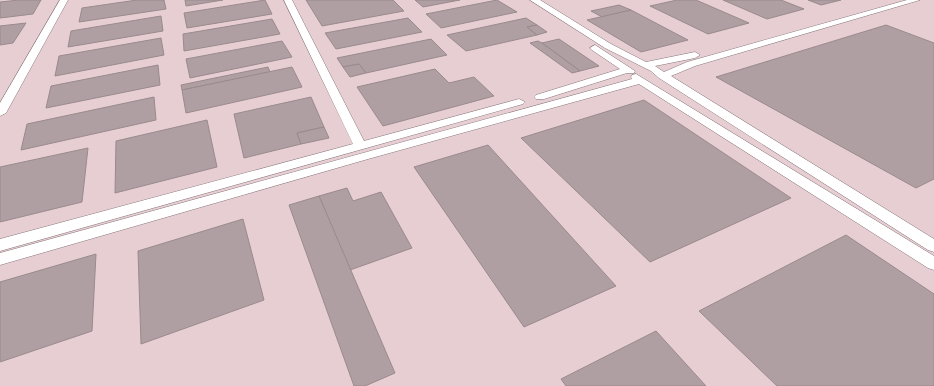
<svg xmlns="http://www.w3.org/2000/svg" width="934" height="386" font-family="'Titillium Web',sans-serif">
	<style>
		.built { fill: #e7ced3 }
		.building { fill: #af9fa2; stroke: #9a8a8d }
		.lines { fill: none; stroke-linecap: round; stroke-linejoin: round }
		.minor-casing { stroke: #86777a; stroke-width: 1 }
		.minor { fill: #fff; fill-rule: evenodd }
	</style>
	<rect width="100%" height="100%" fill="#eedde0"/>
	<rect class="built" x="0" y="0" width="934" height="386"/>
	<g class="building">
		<path d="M19 0H41L33 14 0 18V2Z"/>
		<path d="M137 0H164L166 9 79 22 82 8Z"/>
		<path d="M185 0H223L186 6Z"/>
		<path d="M265 0 272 14 187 28 184 13Z"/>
		<path d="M306 0H393L404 11 322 26Z"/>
		<path d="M415 0H460L423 7Z"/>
		<path d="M497 0 517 12 441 28 426 14Z"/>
		<path d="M677 0H696L749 23 708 34 650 6Z"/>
		<path d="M723 0H781L804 9 767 19Z"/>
		<path d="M808 0H841L821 5Z"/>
		<path d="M619 5 631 10 602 17 591 11Z"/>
		<path d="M631 10 688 40 641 52 587 20Z"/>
		<path d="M161 16 163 31 68 47 71 31Z"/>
		<path d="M408 18 422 32 336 49 325 33Z"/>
		<path d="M526 18 537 25 527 27 537 35 466 51 447 35Z"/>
		<path d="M272 19 280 34 184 51 183 34Z"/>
		<path d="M26 23 13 43 0 45V26Z"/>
		<path d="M537 25 547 32 537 35 527 27Z"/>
		<path d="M886 25 934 43V179L916 188 716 77Z"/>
		<path d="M161 38 164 55 55 76 59 56Z"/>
		<path d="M431 39 447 55 366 73 359 64 343 67 337 58Z"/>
		<path d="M559 39 599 66 580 71 542 43Z"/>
		<path d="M282 41 292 57 190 78 186 59Z"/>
		<path d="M538 41 542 43 580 71 572 73 530 43Z"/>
		<path d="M359 64 366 73 350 77 343 67Z"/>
		<path d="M158 65 160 85 46 108 51 86Z"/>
		<path d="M268 67 270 72 182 90 181 85Z"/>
		<path d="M292 67 302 87 186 113 182 90Z"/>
		<path d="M435 69 449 83 474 77 494 96 383 126 357 87Z"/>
		<path d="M154 97 156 120 21 150 27 124Z"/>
		<path d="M311 97 324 127 297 133 301 144 244 158 234 114Z"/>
		<path d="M644 100 791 198 650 262 521 138Z"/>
		<path d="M207 120 217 167 115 193 116 141Z"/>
		<path d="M324 127 329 138 301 144 297 133Z"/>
		<path d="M488 145 616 286 524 327 414 167Z"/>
		<path d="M88 148 82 202 0 222V167Z"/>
		<path d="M347 188 353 201 381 192 412 248 350 270 319 196Z"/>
		<path d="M319 196 395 373 365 386H354L289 205Z"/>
		<path d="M243 219 264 300 141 344 138 251Z"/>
		<path d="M846 235 934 294V386H777L699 311Z"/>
		<path d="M96 254 92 331 0 362V282Z"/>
		<path d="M656 331 706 386H566L561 379Z"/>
	</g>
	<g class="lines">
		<g class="minor-casing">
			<g id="minor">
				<path d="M60 0H68L6 113 0 116V103Z"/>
				<path d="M284 0H292L364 141 519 99 525 102 523 104 0 251V239L353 144Z"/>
				<path d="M530 0H540L611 44 646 62 695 52 700 55 695 58 655 66 664 72 687 62 907 0H920L695 66 671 76 934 239V252L928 250 659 78 651 71 605 48Z"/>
				<path d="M595 45 635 71 634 73H627L544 99H536L534 97 536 95 620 69 592 50 590 48Z"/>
				<path d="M636 74 934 256V270L928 268 639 84 368 159 0 265V253L632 79 631 77 632 75Z"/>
			</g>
		</g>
		<use href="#minor" class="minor"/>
	</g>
</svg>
